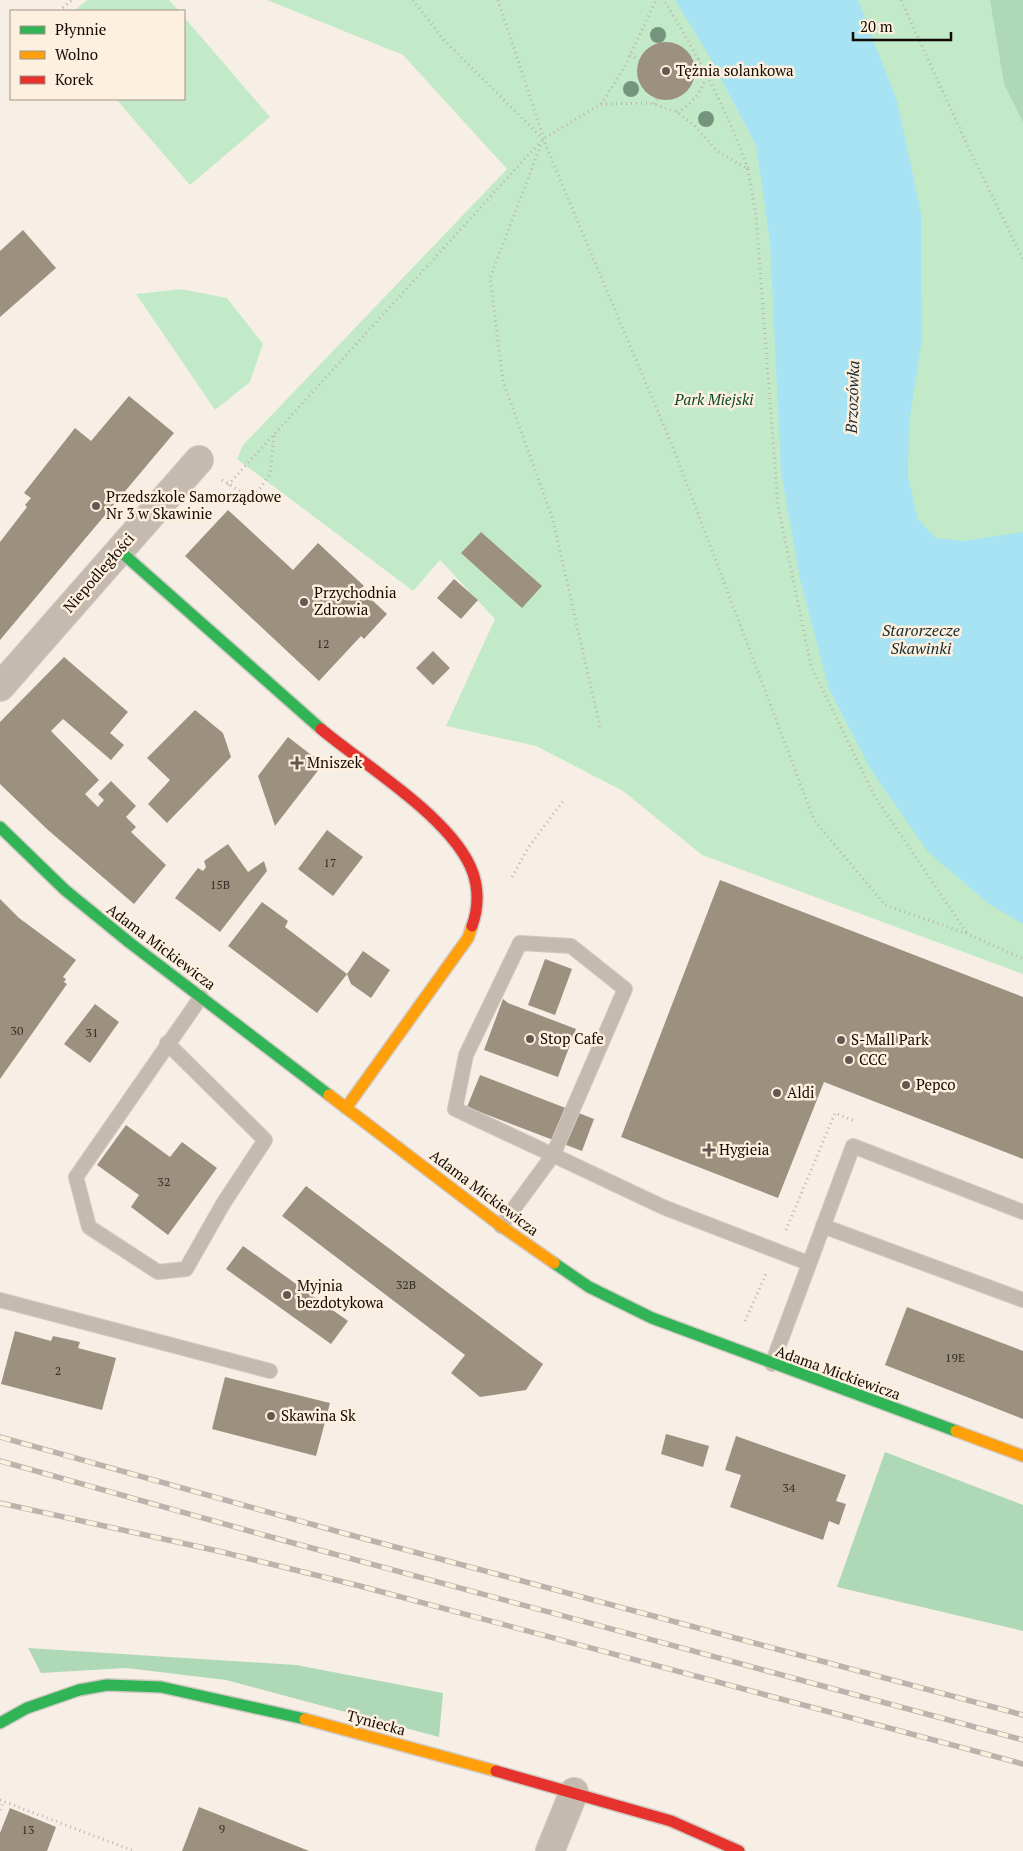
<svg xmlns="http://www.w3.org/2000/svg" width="1023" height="1851" font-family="'PT Serif',serif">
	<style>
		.green { fill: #c3eac8 }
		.forest { fill: #afd9b6 }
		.water { fill: #a7e3f2 }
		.building { fill: #9c907f }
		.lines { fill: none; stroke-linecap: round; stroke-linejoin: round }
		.lane-casing { stroke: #d1cac3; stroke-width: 16 }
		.street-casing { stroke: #d1cac3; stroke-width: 30 }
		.fast-casing { stroke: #d1cac3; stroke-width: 14 }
		.slow-casing { stroke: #d1cac3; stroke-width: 14 }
		.jam-casing { stroke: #d1cac3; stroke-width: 14 }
		.path { stroke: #bcb4ab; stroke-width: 3; stroke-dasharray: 1 4; stroke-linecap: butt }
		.lane { stroke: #c4bab0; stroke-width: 14 }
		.street { stroke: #c4bab0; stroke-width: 28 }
		.fast { stroke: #30b455; stroke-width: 11 }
		.slow { stroke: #ff9f0a; stroke-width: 11 }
		.jam { stroke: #e5322d; stroke-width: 11 }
		.rail-casing { stroke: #bcb4ac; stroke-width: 5.5 }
		.rail { stroke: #fef0df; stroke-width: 4; stroke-dasharray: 11; stroke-linecap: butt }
		.tree { fill: #74947c }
		.poi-dot { fill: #625a52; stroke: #fef0df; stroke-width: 2 }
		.labels { text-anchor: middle; stroke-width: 5; stroke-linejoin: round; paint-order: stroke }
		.number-label { font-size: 12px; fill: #342c22 }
		.poi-label { font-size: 15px; fill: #120a03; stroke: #fef0df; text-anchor: start }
		.park-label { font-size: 15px; font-style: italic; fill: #084a26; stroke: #fef0df }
		.street-label { font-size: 15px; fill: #120a03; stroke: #fef0df }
		.water-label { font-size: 16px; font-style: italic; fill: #172c32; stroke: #fef0df }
	</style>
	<rect width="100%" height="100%" fill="#f7efe6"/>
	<g class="green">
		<path d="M87 0H169L179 11H74Z"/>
		<path d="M267 0H1023V974L702 855 623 791 536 746 446 726 495 619 440 560 413 591 237 459 243 445 507 169 403 55Z"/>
		<path d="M184 17 270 117 190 185 116 99H184Z"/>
		<path d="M181 289 227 298 263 344 250 382 215 410 136 294Z"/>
	</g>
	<g class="forest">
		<path d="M990 0H1023V122L1004 84Z"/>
		<path d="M885 1452 1023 1505V1631L837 1587Z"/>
		<path d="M28 1648 296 1665 443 1693 439 1737 226 1680 126 1668 41 1673Z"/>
	</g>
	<path class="water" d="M675 0H858L897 101 921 213 922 339 909 423 908 477 918 519 936 538 964 541 1023 532V924L989 904 928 852 871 770 829 689 800 579 781 472 770 242 756 145 708 54Z"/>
	<g class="building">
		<circle cx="666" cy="71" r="29"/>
		<path d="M23 230 56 268 0 317V251Z"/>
		<path d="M129 396 174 433 0 640V542L27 507 25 505 31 498 24 493 75 428 91 441Z"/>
		<path d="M228 510 293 570 318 543 364 586 360 589 387 614 364 639 361 636 319 681 185 556Z"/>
		<path d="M481 532 542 586 522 608 461 553Z"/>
		<path d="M454 579 478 600 461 619 437 598Z"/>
		<path d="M433 651 450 668 433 685 416 668Z"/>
		<path d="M64 657 128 712 110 733 124 745 111 760 63 719 51 731 99 780 85 794 98 807 104 800 98 794 111 781 136 806 126 817 136 827 131 832 166 865 134 904 48 830 0 784V722Z"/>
		<path d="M195 710 223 733 231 757 167 823 148 804 170 780 147 758Z"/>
		<path d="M288 737 323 764 275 826 258 776Z"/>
		<path d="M327 830 363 857 333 896 298 869Z"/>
		<path d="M228 844 248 872 264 861 267 871 220 932 175 898 198 868 203 871 206 867 204 861Z"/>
		<path d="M720 880 1023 997V1159L824 1082 778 1198 621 1137Z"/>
		<path d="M0 899 19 918 76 960 63 977 66 979 64 982 67 984 0 1079Z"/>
		<path d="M262 902 288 921 285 927 347 974 317 1013 228 946Z"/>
		<path d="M363 951 390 970 371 998 351 984 347 974Z"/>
		<path d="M545 959 572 969 555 1015 528 1005Z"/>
		<path d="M503 999 508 1003 576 1029 558 1077 484 1050Z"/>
		<path d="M95 1004 119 1022 90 1063 64 1044Z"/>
		<path d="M480 1075 594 1119 582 1151 467 1107Z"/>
		<path d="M126 1125 170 1157 182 1142 217 1168 168 1235 131 1207 139 1195 97 1165Z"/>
		<path d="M306 1186 543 1364 526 1390 480 1397 451 1373 465 1355 282 1216Z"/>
		<path d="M243 1246 348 1321 331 1344 226 1269Z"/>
		<path d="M907 1307 1023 1351V1419L885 1365Z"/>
		<path d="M15 1331 51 1341 53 1336 80 1342 78 1348 116 1358 102 1410 1 1384Z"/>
		<path d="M225 1377 330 1403 316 1456 212 1429Z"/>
		<path d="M666 1434 709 1446 703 1467 661 1454Z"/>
		<path d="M736 1436 846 1475 836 1501 846 1504 839 1525 829 1521 823 1540 730 1507 741 1475 725 1470Z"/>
		<path d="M199 1807 309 1851H182Z"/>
		<path d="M10 1808 56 1827 47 1851H0V1833Z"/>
	</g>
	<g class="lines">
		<g class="lane-casing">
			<g id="lane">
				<path d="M520 943 571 946 625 989 553 1155 455 1109 466 1055Z"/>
				<path d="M167 1043 265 1140 223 1204 186 1269 158 1272 89 1227 76 1177 201 997"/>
				<path d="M501 1226 553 1155 663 1207 808 1263"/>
				<path d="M823 1226 1023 1300"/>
				<path d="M0 1300 270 1371"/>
				<path d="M772 1364 853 1146 1023 1212"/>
			</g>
		</g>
		<g class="street-casing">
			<g id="street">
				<path d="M0 687 199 460"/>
				<path d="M550 1851 574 1792"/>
			</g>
		</g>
		<g class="fast-casing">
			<g id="fast">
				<path d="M120 551 321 729"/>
				<path d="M0 827 65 890 130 943 329 1095"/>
				<path d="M554 1263 589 1287 652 1318 956 1431"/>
				<path d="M0 1723 27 1708 79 1690 107 1685 161 1687 305 1719"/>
			</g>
		</g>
		<g class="slow-casing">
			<g id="slow">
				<path d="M329 1095 501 1226 554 1263"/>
				<path d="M346 1108 468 938 472 926"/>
				<path d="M956 1431 1023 1456"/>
				<path d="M305 1719 496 1771"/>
			</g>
		</g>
		<g class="jam-casing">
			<g id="jam">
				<path d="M321 729C365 766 454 819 473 873 479 891 478 909 472 926"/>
				<path d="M496 1771 671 1821 739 1851"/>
			</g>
		</g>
		<g class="path">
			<path d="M413 0 444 40 543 139 674 450 814 820 885 905 968 934 1023 959"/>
			<path d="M498 0 543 136"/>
			<path d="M901 0 970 151 1023 259"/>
			<path d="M59 11 72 0"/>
			<path d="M630 55 639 60"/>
			<path d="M694 62 699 59"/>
			<path d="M601 104 650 103 677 112 694 125 717 151 748 169C727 109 697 55 664 0"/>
			<path d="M654 104 657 98"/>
			<path d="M677 112C692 105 703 90 707 73"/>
			<path d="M748 169 756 216 778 506 811 666 875 797 967 933"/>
			<path d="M222 480 247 495 256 494 270 474 274 435"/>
			<path d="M228 485 541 141"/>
			<path d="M600 727 553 520 503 381 490 278 543 139 601 104 624 68 656 0"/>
			<path d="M512 877 528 848 563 801"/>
			<path d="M786 1230 835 1113 855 1121"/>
			<path d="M745 1321 767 1272"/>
			<path d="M0 1800 134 1851"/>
			<path d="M0 1810 4 1801"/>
		</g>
		<use href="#lane" class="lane"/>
		<use href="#street" class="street"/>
		<use href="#fast" class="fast"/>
		<use href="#slow" class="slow"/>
		<use href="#jam" class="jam"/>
		<g class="rail-casing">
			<g id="rail">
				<path d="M0 1437 343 1533 1023 1715"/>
				<path d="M0 1461 271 1537 1023 1740"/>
				<path d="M0 1503 218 1551 360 1586 1023 1764"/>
			</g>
		</g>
		<use href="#rail" class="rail"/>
	</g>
	<g class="tree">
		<circle cx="658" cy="35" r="8"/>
		<circle cx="631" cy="89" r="8"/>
		<circle cx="706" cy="119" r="8"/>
	</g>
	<g class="poi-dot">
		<circle cx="666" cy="71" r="5"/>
		<circle cx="96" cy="506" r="5"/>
		<circle cx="304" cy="602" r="5"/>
		<path d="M294.5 755.5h5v5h5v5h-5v5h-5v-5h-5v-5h5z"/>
		<circle cx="530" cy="1039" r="5"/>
		<circle cx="841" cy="1040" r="5"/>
		<circle cx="849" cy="1060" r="5"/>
		<circle cx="906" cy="1085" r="5"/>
		<circle cx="777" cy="1093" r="5"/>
		<path d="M706.5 1142.5h5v5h5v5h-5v5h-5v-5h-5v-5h5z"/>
		<circle cx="287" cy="1295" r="5"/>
		<circle cx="271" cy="1416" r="5"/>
	</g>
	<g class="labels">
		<g class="number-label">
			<text x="323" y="648">12</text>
			<text x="330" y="867">17</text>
			<text x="220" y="889">15B</text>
			<text x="17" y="1035">30</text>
			<text x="92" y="1037">31</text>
			<text x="164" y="1186">32</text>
			<text x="406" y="1289">32B</text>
			<text x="955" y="1362">19E</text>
			<text x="58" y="1375">2</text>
			<text x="789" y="1492">34</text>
			<text x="222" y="1833">9</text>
			<text x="28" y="1834">13</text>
		</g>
		<g class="poi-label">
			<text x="676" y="76">Tężnia solankowa</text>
			<text x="106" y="502">Przedszkole Samorządowe<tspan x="106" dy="17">Nr 3 w Skawinie</tspan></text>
			<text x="314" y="598">Przychodnia<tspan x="314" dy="17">Zdrowia</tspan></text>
			<text x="307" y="768">Mniszek</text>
			<text x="540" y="1044">Stop Cafe</text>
			<text x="851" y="1045">S-Mall Park</text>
			<text x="859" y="1065">CCC</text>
			<text x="916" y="1090">Pepco</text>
			<text x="787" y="1098">Aldi</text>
			<text x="719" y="1155">Hygieia</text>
			<text x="297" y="1291">Myjnia<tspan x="297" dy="17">bezdotykowa</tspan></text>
			<text x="281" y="1421">Skawina Sk</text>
		</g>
		<g class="park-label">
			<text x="714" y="405">Park Miejski</text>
		</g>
		<g class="street-label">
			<text transform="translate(99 573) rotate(-49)" y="5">Niepodległości</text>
			<text transform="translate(161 947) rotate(37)" y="5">Adama Mickiewicza</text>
			<text transform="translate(484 1193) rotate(37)" y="5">Adama Mickiewicza</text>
			<text transform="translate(838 1373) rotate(20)" y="5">Adama Mickiewicza</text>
			<text transform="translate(376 1723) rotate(15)" y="5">Tyniecka</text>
		</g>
		<g class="water-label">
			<text transform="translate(852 397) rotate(-88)" y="6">Brzozówka</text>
			<text x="921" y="636">Starorzecze<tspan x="921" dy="18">Skawinki</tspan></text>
		</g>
	</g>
	<rect x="10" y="10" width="175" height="90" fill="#fef0df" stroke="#a09487"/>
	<rect x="20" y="26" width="25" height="8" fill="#30b455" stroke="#a09487"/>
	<text x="55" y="35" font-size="15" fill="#120a03">Płynnie</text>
	<rect x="20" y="51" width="25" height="8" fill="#ff9f0a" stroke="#a09487"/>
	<text x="55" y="60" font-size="15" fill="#120a03">Wolno</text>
	<rect x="20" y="76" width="25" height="8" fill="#e5322d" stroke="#a09487"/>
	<text x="55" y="85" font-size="15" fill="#120a03">Korek</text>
	<path d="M853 32v8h98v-8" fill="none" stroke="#120a03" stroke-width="2.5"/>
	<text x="860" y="32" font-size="15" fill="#120a03" stroke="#fef0df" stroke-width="4" paint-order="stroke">20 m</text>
</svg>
